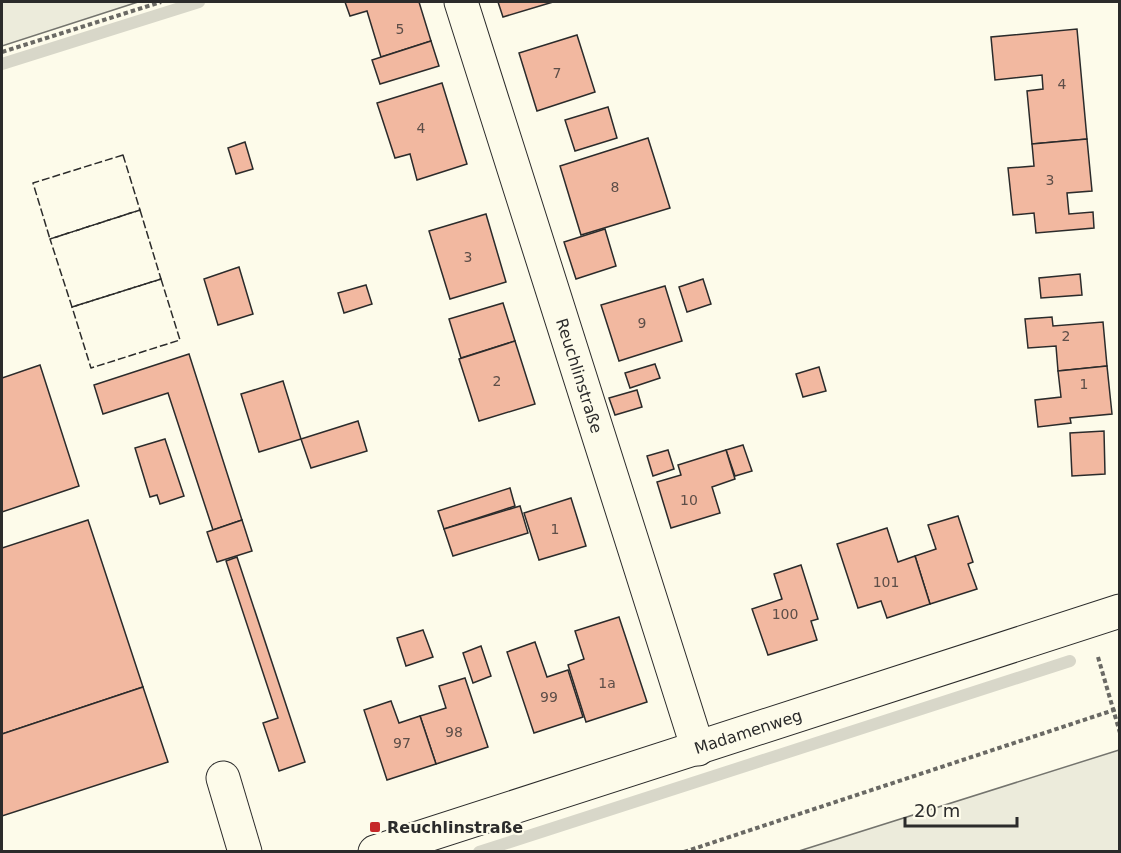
<svg xmlns="http://www.w3.org/2000/svg" width="1121" height="853" font-family="'DejaVu Sans',sans-serif">
	<style>
		.green { fill: #ecebdb; stroke: #74746e; stroke-width: 1.5 }
		.lines { fill: none; stroke-linecap: round; stroke-linejoin: round }
		.stream { stroke: #d8d7c9; stroke-width: 12 }
		.building { fill: #f2b8a0; stroke: #2b2b2b; stroke-width: 1.5 }
		.minor-casing { stroke: #2b2b2b; stroke-width: 35 }
		.path { stroke: #6a6964; stroke-width: 4; stroke-dasharray: 4.5 3; stroke-linecap: butt }
		.minor { stroke: #fdfbea; stroke-width: 33 }
		.fence { stroke: #2b2b2b; stroke-width: 1.5; stroke-dasharray: 8 3; stroke-linecap: butt }
		.poi-dot { fill: #c62828; stroke: #fdfbea; stroke-width: 2 }
		.labels { text-anchor: middle; stroke-width: 4.5; stroke-linejoin: round; paint-order: stroke }
		.number-label { font-size: 14px; fill: #5d4e48 }
		.street-label { font-size: 16px; fill: #2b2b2b; stroke: #fdfbea }
		.poi-label { font-size: 16px; font-weight: bold; fill: #2b2b2b; stroke: #fdfbea; text-anchor: start }
	</style>
	<rect width="100%" height="100%" fill="#fdfbea"/>
	<g class="green">
		<path d="M2 2H138L2 46Z"/>
		<path d="M1119 750V851H799Z"/>
	</g>
	<g class="lines">
		<g class="stream">
			<path d="M2 64 199 2"/>
			<path d="M479 852 1070 661"/>
		</g>
	</g>
	<g class="building">
		<path d="M345 2H419L431 41 381 57 367 11 350 16Z"/>
		<path d="M498 2H553L503 17Z"/>
		<path d="M1077 29 1087 139 1032 144 1027 91 1043 89 1042 75 995 80 991 37Z"/>
		<path d="M577 35 595 92 537 111 519 53Z"/>
		<path d="M431 41 439 66 380 84 372 60Z"/>
		<path d="M442 83 467 164 417 180 410 154 395 158 377 103Z"/>
		<path d="M608 107 617 138 575 151 565 120Z"/>
		<path d="M648 138 670 208 581 235 560 166Z"/>
		<path d="M1087 139 1092 191 1067 193 1069 214 1093 212 1094 228 1036 233 1034 213 1013 215 1008 168 1034 166 1032 144Z"/>
		<path d="M245 142 253 169 236 174 228 148Z"/>
		<path d="M486 214 506 282 450 299 429 231Z"/>
		<path d="M605 229 616 266 576 279 564 242Z"/>
		<path d="M239 267 253 314 218 325 204 279Z"/>
		<path d="M1080 274 1082 295 1041 298 1039 278Z"/>
		<path d="M703 279 711 304 687 312 679 287Z"/>
		<path d="M366 285 372 304 344 313 338 293Z"/>
		<path d="M665 286 682 341 619 361 601 305Z"/>
		<path d="M503 303 515 341 461 358 449 319Z"/>
		<path d="M1052 317 1053 326 1103 322 1107 366 1058 371 1056 346 1028 348 1025 319Z"/>
		<path d="M515 341 535 404 479 421 459 359Z"/>
		<path d="M189 354 242 520 213 530 168 393 103 414 94 385Z"/>
		<path d="M655 364 660 378 630 388 625 373Z"/>
		<path d="M40 365 79 486 2 512V378Z"/>
		<path d="M1107 366 1112 414 1070 418 1071 423 1038 427 1035 400 1061 397 1058 371Z"/>
		<path d="M819 367 826 391 803 397 796 374Z"/>
		<path d="M283 381 301 439 259 452 241 394Z"/>
		<path d="M637 390 642 407 615 415 609 398Z"/>
		<path d="M358 421 367 451 311 468 301 439Z"/>
		<path d="M1104 431 1105 474 1072 476 1070 433Z"/>
		<path d="M165 439 184 496 160 504 157 495 150 497 135 448Z"/>
		<path d="M743 445 752 471 735 476 726 450Z"/>
		<path d="M668 450 674 469 653 476 647 456Z"/>
		<path d="M726 450 735 479 712 487 720 513 671 528 657 482 681 475 678 465Z"/>
		<path d="M510 488 515 506 444 529 438 511Z"/>
		<path d="M571 498 586 546 539 560 524 513Z"/>
		<path d="M520 506 528 533 453 556 444 529Z"/>
		<path d="M958 516 973 562 968 564 977 589 930 604 915 556 936 549 928 525Z"/>
		<path d="M88 520 143 687 2 734V548Z"/>
		<path d="M242 520 252 551 217 562 207 532Z"/>
		<path d="M887 528 898 562 915 556 930 604 887 618 881 601 858 608 837 544Z"/>
		<path d="M237 557 305 762 279 771 263 723 278 718 226 561Z"/>
		<path d="M801 565 818 619 811 621 817 640 768 655 752 609 782 599 774 574Z"/>
		<path d="M619 617 647 702 586 722 568 665 584 659 575 631Z"/>
		<path d="M423 630 433 657 406 666 397 638Z"/>
		<path d="M535 642 547 677 568 670 583 717 534 733 507 652Z"/>
		<path d="M481 646 491 676 473 683 463 653Z"/>
		<path d="M465 678 488 747 436 764 420 716 446 708 439 686Z"/>
		<path d="M143 687 168 762 2 816V734Z"/>
		<path d="M391 701 399 723 420 716 436 764 387 780 364 710Z"/>
	</g>
	<g class="lines">
		<g class="minor-casing">
			<g id="minor">
				<path id="s1" d="M461 2 698 749"/>
				<path d="M223 778 245 852"/>
				<path id="s2" d="M375 852 1120 611"/>
			</g>
		</g>
		<g class="path">
			<path d="M2 52 161 2"/>
			<path d="M1098 657 1120 733"/>
			<path d="M684 852 1120 708"/>
		</g>
		<use href="#minor" class="minor"/>
		<g class="fence">
			<path d="M123 155 140 210 50 239 33 183Z"/>
			<path d="M140 210 161 279 72 307 50 239Z"/>
			<path d="M161 279 180 340 91 368 72 307Z"/>
		</g>
	</g>
	<rect class="poi-dot" x="369" y="821" width="12" height="12" rx="3"/>
	<g class="labels">
		<g class="number-label">
			<text x="400" y="34">5</text>
			<text x="557" y="78">7</text>
			<text x="1062" y="89">4</text>
			<text x="421" y="133">4</text>
			<text x="1050" y="185">3</text>
			<text x="615" y="192">8</text>
			<text x="468" y="262">3</text>
			<text x="642" y="328">9</text>
			<text x="1066" y="341">2</text>
			<text x="497" y="386">2</text>
			<text x="1084" y="389">1</text>
			<text x="689" y="505">10</text>
			<text x="555" y="534">1</text>
			<text x="886" y="587">101</text>
			<text x="785" y="619">100</text>
			<text x="607" y="688">1a</text>
			<text x="549" y="702">99</text>
			<text x="454" y="737">98</text>
			<text x="402" y="748">97</text>
		</g>
		<g class="street-label">
			<text dy="6" stroke="none"><textPath href="#s1" startOffset="392">Reuchlinstraße</textPath></text>
			<text dy="6" stroke="none"><textPath href="#s2" startOffset="392">Madamenweg</textPath></text>
		</g>
		<g class="poi-label">
			<text x="387" y="833">Reuchlinstraße</text>
		</g>
	</g>
	<rect width="1121" height="853" fill="none" stroke="#2b2b2b" stroke-width="6"/>
	<path d="M905 817v9h112v-9" fill="none" stroke="#2b2b2b" stroke-width="3"/>
	<text x="914" y="817" font-size="18" fill="#2b2b2b" stroke="#fdfbea" stroke-width="4.5" paint-order="stroke">20 m</text>
</svg>
